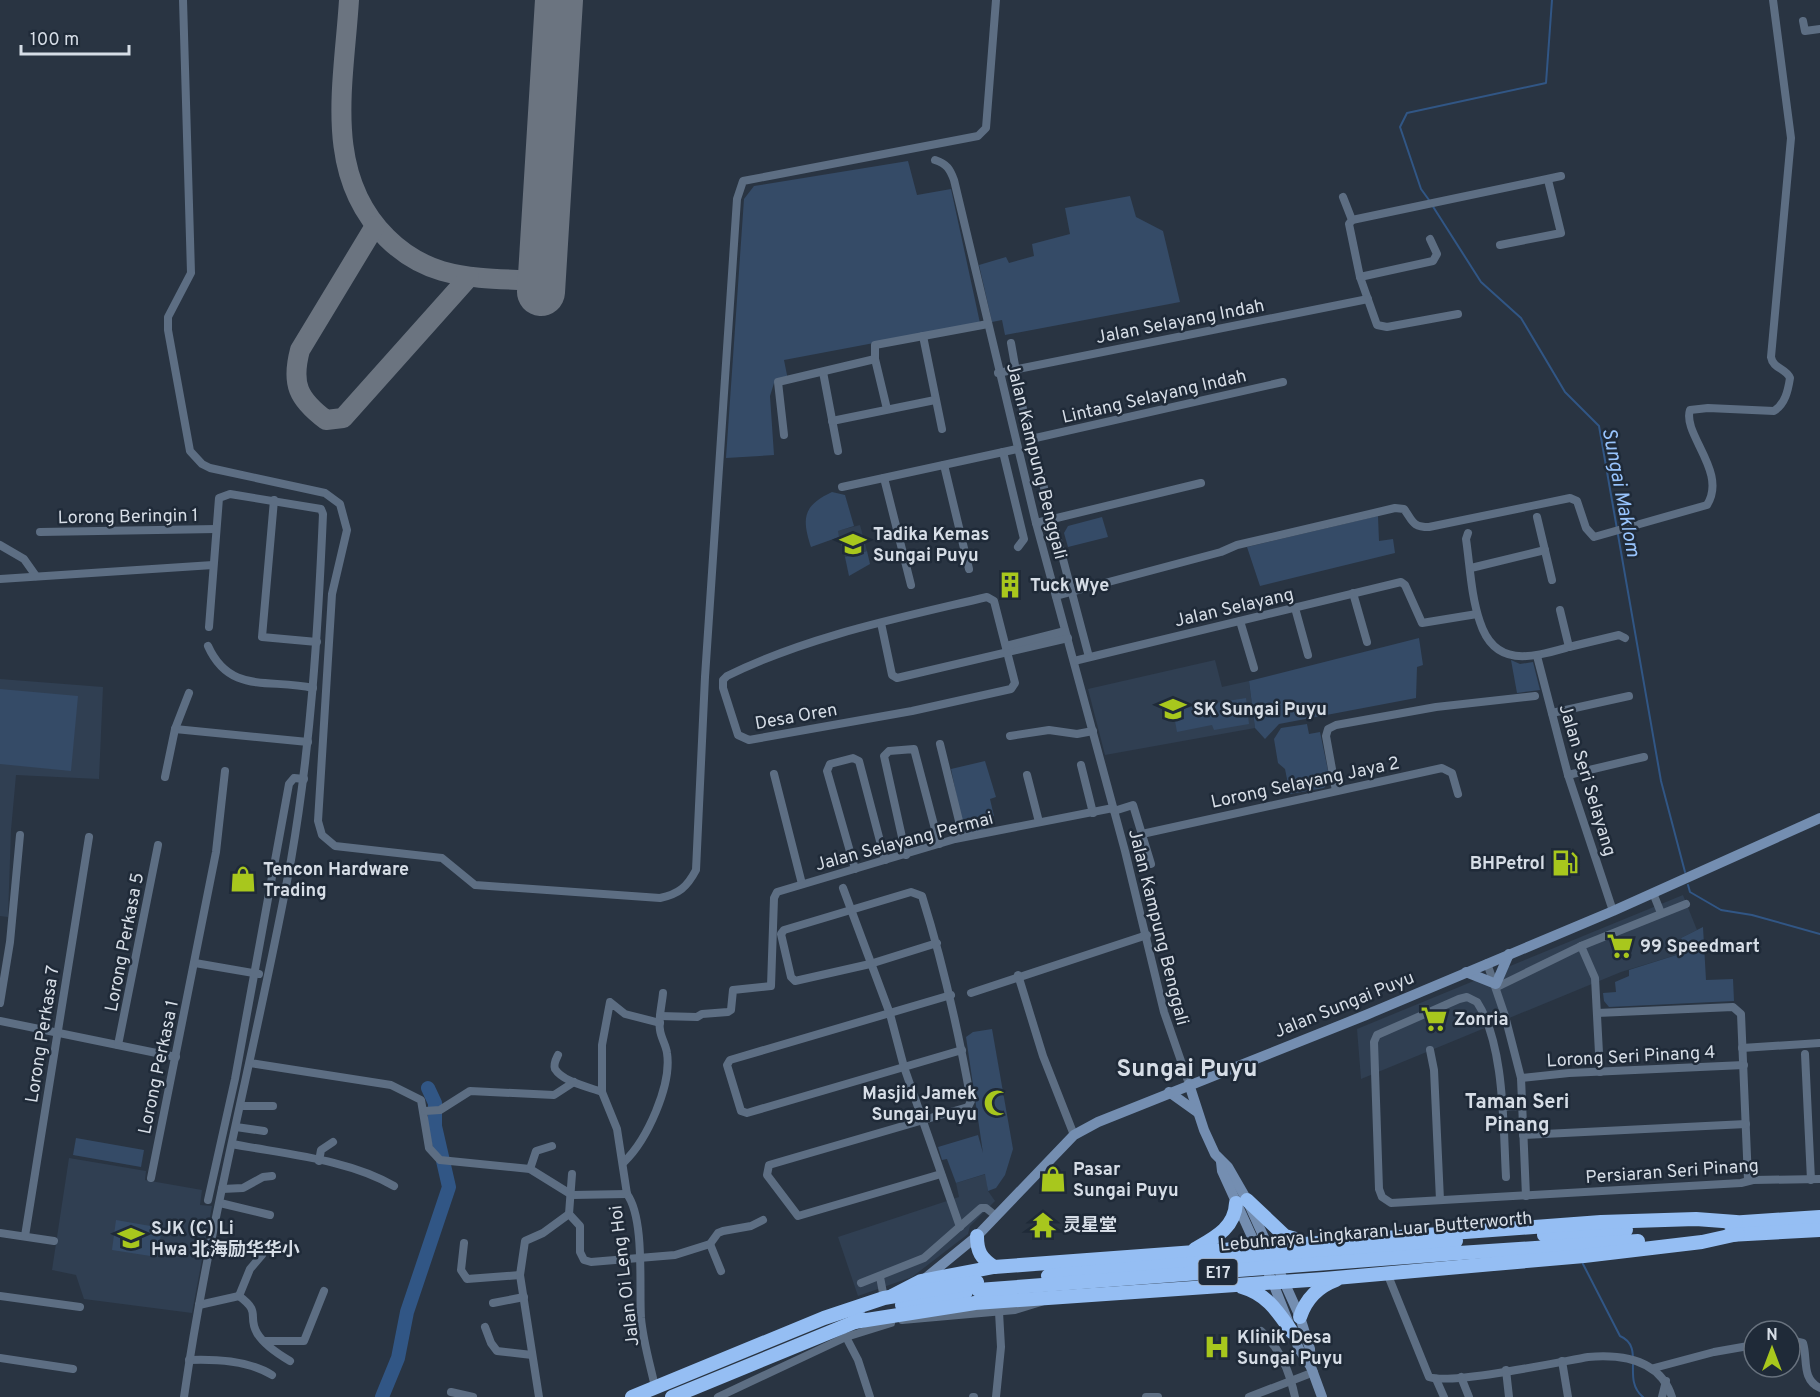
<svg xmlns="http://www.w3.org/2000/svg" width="1820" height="1397" font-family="Overpass,'Noto Sans SC',sans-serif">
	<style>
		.built { fill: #303f52 }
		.green { fill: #354b67 }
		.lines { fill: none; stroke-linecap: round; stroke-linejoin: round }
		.stream { stroke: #315685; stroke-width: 2 }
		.river { stroke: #315685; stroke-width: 14 }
		.taxiway { stroke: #6b7480; stroke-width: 20 }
		.runway { stroke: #6b7480; stroke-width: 48 }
		.minor { stroke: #5d6e83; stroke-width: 8 }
		.secondary { stroke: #748eb1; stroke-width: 10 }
		.motorway { stroke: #95bef3; stroke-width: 14 }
		.motorway-bridge { stroke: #95bef3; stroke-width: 14 }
		.labels { text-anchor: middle; stroke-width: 5; stroke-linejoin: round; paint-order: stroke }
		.shield { fill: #1f2a38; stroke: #9fa7b2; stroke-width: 1.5 }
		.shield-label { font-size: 16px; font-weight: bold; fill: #d6dde6 }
		.street-label { font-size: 18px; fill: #d6dde6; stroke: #1f2a38 }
		.poi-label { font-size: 18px; font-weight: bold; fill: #d6dde6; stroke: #1f2a38; text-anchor: start }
		.water-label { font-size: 20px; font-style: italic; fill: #98c4fd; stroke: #1f2a38 }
		.neighbourhood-label { font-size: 20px; font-weight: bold; fill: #d6dde6; stroke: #1f2a38 }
		.district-label { font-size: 24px; font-weight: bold; fill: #d6dde6; stroke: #1f2a38 }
	</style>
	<rect width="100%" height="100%" fill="#293442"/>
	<g class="built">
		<path d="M860 525 867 551 845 557 837 531Z"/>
		<path d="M1215 660 1222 687 1249 681 1255 728 1105 755 1088 689Z"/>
		<path d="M0 679 103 687 99 779 16 775 11 830 8 917 0 916Z"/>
		<path d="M1683 895 1697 930 1681 938 1686 952 1621 972 1361 1079 1357 1029Z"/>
		<path d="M69 1158 146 1171 145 1180 202 1190 200 1205 212 1206 192 1313 84 1299 76 1275 52 1270Z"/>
		<path d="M986 1174 988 1191 995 1201 970 1226 968 1234 912 1277 858 1296 838 1237 959 1197 956 1183Z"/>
	</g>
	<g class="green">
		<path d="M908 161 917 195 951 189 980 323 784 360 788 380 774 383 770 396 774 455 726 458 744 199 754 186Z"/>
		<path d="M1130 196 1136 217 1163 231 1180 302 1005 335 1002 320 992 322 979 265 1006 257 1009 263 1034 256 1032 244 1070 234 1065 208Z"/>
		<path d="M832 492 845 495 854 526 838 531 839 537 811 547C802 519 802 506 832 492Z"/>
		<path d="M1378 516 1379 541 1393 539 1395 553 1260 586 1247 547Z"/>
		<path d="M1102 517 1108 537 1068 547 1064 533 1068 526Z"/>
		<path d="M867 551 870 564 849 576 845 557Z"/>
		<path d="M1419 638 1423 665 1417 667 1416 698 1279 724 1265 739 1255 728 1249 681Z"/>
		<path d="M1511 660 1520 664 1533 662 1540 690 1517 693Z"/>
		<path d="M0 689 78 696 71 771 0 764Z"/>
		<path d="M1246 698 1249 724 1214 730 1212 725 1177 732 1173 710Z"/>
		<path d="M1307 724 1309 734 1320 732 1330 780 1324 788 1290 794 1285 769 1278 763 1274 739 1281 728Z"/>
		<path d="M985 761 996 797 990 799 994 816 983 818 985 829 968 833 963 828 951 769Z"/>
		<path d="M1703 927 1706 980 1733 979 1734 1001 1609 1007 1604 1001 1603 993 1616 992 1615 982 1629 976V970L1686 952 1681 938Z"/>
		<path d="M992 1029 1013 1149 1005 1175 996 1188 988 1191 985 1174 956 1183 947 1159 942 1160 938 1147 978 1135 983 1153 966 1037 973 1032Z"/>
		<path d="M76 1138 144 1150 141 1167 73 1155Z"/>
		<path d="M116 1220 162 1228 157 1257 112 1250Z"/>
	</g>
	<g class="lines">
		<g class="stream">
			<path d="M1429 200 1421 189 1400 127 1407 113 1546 83 1552 0"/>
			<path d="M1432 205 1481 282 1521 318 1565 392 1599 426 1661 781 1685 872"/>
			<path d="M1688 885 1690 892 1721 910 1752 915 1820 934"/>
			<path d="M1583 1264 1620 1336C1646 1347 1621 1379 1643 1397"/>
		</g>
		<path class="river" d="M382 1397 398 1358 407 1312 449 1187 435 1126V1103L428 1088"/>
		<g class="taxiway">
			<path d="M349 0C344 83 322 174 387 238 402 253 422 265 442 271 474 280 508 279 541 281"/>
			<path d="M375 226 300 350C291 384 298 399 326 420L343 418 469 277"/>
		</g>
		<path class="runway" d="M541 292 559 0"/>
		<g class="minor">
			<path d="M183 0 191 273 168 317V330L190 451 202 464 210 468 325 493 340 504 347 530 332 594 318 821 322 835 335 846 442 858 475 885 660 898C679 894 687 887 696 870L705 677 737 199 743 181 978 136 986 128 996 0"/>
			<path d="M1803 21 1805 31 1820 29"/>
			<path d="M935 160C947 164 950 169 954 180L1036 523 1125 851 1164 1012 1189 1084"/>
			<path d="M1343 197 1352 220 1349 224 1360 277 1377 325 1387 327 1458 314"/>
			<path d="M1352 220 1561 176"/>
			<path d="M1500 245 1561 233 1548 180"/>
			<path d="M1360 277 1433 261 1437 254 1430 239"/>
			<path d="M923 336 942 429"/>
			<path d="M1011 343 1022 405 1089 657"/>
			<path d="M823 372 838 451"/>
			<path d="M998 373 1368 299"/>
			<path d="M887 409 875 359V345L988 324"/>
			<path d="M832 421 935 400"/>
			<path d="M784 435 778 382 875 359"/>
			<path d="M1031 439 1283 382"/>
			<path d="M1003 452 1024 539 1018 547"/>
			<path d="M944 465 969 569"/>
			<path d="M884 478 911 585"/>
			<path d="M842 487 1017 449"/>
			<path d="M274 500 262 637 317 642"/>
			<path d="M1537 517 1552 580"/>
			<path d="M1036 523 1201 483"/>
			<path d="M40 532 216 529"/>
			<path d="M1468 533 1466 539C1470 566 1471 596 1480 622 1495 669 1533 657 1569 647 1586 643 1602 639 1619 635L1625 638"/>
			<path d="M0 545 24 559 36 576"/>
			<path d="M1471 568 1545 550"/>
			<path d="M0 579 213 565"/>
			<path d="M1353 593 1367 642"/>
			<path d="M1056 596 1221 552 1237 545 1395 508 1404 509C1413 521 1412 527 1429 527L1570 498 1577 501 1586 528 1594 537 1707 505C1728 472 1682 434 1690 410L1708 408 1774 411C1785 404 1788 391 1790 378 1786 368 1773 369 1771 357L1791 138 1773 0"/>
			<path d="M987 597 994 601 1015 683 1011 689 912 711 749 740 738 735 723 688V680L727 676C808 636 899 618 987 597Z"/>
			<path d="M1295 608 1308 655"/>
			<path d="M1560 610 1569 647"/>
			<path d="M1240 621 1254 668"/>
			<path d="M881 623 892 675 897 678 1068 638"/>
			<path d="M208 646C230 695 270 678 313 688"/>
			<path d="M1006 646 1065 631"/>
			<path d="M1537 656 1568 775 1613 911"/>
			<path d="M1074 661 1401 582 1405 585 1422 623 1477 614"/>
			<path d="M1552 713 1629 696"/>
			<path d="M175 729 308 742"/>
			<path d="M1010 736 1049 730 1077 734 1093 731"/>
			<path d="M940 744 963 837"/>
			<path d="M1081 765 1093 813"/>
			<path d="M774 774 802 884"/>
			<path d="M1027 775 1039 822"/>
			<path d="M1568 775 1644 757"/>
			<path d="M165 777 175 729 189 693"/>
			<path d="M1336 791 1326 736 1328 729 1336 725 1436 707 1535 696"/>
			<path d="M1114 811 1133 805 1151 864"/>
			<path d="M1142 834 1442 768 1452 773 1458 794"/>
			<path d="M906 855 884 756 889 751 914 749 939 844"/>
			<path d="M855 869 827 771 830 764 853 758 859 761 885 860"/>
			<path d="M843 888 890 1014 904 1067 960 1227"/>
			<path d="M1653 893 1661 913"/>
			<path d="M937 943 870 964 795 981 791 977 781 934 784 930 911 892 922 896C944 966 958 1029 971 1101L968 1107 769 1165 767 1175 798 1216 941 1174"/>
			<path d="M1581 946 1595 978 1600 1072"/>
			<path d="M195 963 259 974"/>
			<path d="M1487 963 1505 1016 1521 1078 1526 1196"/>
			<path d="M1018 975 1043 1056 1074 1135"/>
			<path d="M1497 987 1581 946 1686 904"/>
			<path d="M971 993 1147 935"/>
			<path d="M951 995 730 1060 727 1065 741 1111 747 1113 962 1050"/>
			<path d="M0 1003 10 942 20 835"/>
			<path d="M1597 1013 1733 1007 1741 1014 1748 1180"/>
			<path d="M660 1016 697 1017 702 1014 728 1012 731 1010 733 990 771 986 774 898 777 892 955 839 1113 808"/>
			<path d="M0 1021 176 1057"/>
			<path d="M118 1045 158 845"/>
			<path d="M1742 1048 1820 1043"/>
			<path d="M1430 1050 1434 1070 1440 1200"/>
			<path d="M1805 1054 1811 1180"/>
			<path d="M558 1055C556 1059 553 1064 555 1069 563 1082 589 1087 602 1092"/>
			<path d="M250 1063 391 1085 421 1100 429 1148 440 1160 530 1169 572 1195 627 1194"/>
			<path d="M1521 1078 1569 1073 1744 1065"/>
			<path d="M241 1106H273"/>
			<path d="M1502 1107 1522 1106"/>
			<path d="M425 1111 440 1110 470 1091 554 1095 574 1082"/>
			<path d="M236 1127 264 1131"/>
			<path d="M1523 1135 1746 1124"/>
			<path d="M232 1144C284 1154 348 1159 394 1186"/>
			<path d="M319 1161 321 1150 333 1142"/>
			<path d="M624 1162C647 1140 672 1085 667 1053 666 1045 661 1038 660 1030 658 1018 662 1005 663 993"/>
			<path d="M530 1169 536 1151 552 1146"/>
			<path d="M572 1174 569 1214 580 1226V1252L584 1260 591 1262 675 1255 710 1244 718 1233 723 1231 751 1226 763 1220"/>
			<path d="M1506 1177C1503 1126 1505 1045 1477 1002L1467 997 1459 999 1377 1035 1374 1042 1379 1189 1382 1197 1391 1203 1741 1183 1753 1180 1820 1179"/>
			<path d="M151 1178 216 852 225 771"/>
			<path d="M222 1189 243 1188 263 1177 272 1176"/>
			<path d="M208 1200 235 1079 289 784 294 778 304 779"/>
			<path d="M220 1203 270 1215"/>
			<path d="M0 1233 54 1241"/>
			<path d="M25 1236 89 837"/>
			<path d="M464 1243 461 1270 467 1279 520 1275"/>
			<path d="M710 1244 721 1271"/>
			<path d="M1387 1273 1429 1377C1451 1385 1559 1362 1588 1357 1623 1354 1660 1360 1672 1397"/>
			<path d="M880 1277 884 1298"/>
			<path d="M861 1283 924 1258 981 1208H986L996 1216"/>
			<path d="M0 1296 80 1307"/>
			<path d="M239 1296C262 1313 247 1315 257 1333 264 1345 278 1354 290 1361"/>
			<path d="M239 1296 250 1269 262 1255"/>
			<path d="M493 1303 524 1297"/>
			<path d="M199 1305 239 1296"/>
			<path d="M902 1320 1015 1310 1041 1302"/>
			<path d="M485 1327 491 1343 497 1351 532 1355"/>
			<path d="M1261 1331C1280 1348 1290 1373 1295 1397"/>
			<path d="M846 1337 858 1360 870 1397"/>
			<path d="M1790 1340 1803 1343C1808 1359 1801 1379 1820 1388"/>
			<path d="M265 1341H304L324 1291"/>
			<path d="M0 1358 73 1369"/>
			<path d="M189 1360C216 1359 250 1361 272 1375"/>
			<path d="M1562 1361 1568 1397"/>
			<path d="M1654 1368 1714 1352 1754 1345"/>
			<path d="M1506 1370 1509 1397"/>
			<path d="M1461 1377 1469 1397"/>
			<path d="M1436 1379 1444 1397"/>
			<path d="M655 1387C650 1364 643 1341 641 1318 639 1286 645 1219 627 1194L617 1129 602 1092V1045L610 1002 625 1014 660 1023"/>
			<path d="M451 1392 473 1397"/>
			<path d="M184 1397C210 1216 258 1040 291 860 311 745 318 630 323 514L321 509 230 494 219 498 209 627"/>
			<path d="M539 1397 520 1275 525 1241 543 1233 569 1214"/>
			<path d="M718 1397 846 1337 891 1323"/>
			<path d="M973 1397H974"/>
			<path d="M996 1397 1001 1347 999 1312"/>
			<path d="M1146 1397H1158"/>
			<path d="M1249 1397 1314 1372"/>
			<path d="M1662 1397 1666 1381"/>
		</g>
		<g class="secondary">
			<path d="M1466 972 1496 984 1509 954"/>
			<path d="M1189 1084 1204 1130 1215 1154 1228 1167 1247 1200 1300 1317 1310 1349 1311 1367 1322 1397"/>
			<path d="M1169 1092 1197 1112"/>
			<path d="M1221 1162 1222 1171 1273 1283 1299 1349 1311 1367"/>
			<path d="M922 1281 977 1236 1074 1135 1098 1122 1366 1015 1613 911 1820 818"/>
		</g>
		<g class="motorway">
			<path d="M1247 1200 1285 1236 1299 1240"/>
			<path d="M1729 1223 1820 1217"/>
			<path d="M1544 1235 1626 1230"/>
			<path d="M1729 1235 1820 1230"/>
			<path d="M977 1236C977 1252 981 1258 994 1267"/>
			<path d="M1195 1249C1214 1238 1235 1228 1236 1203"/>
			<path d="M1459 1253 1638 1241"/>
			<path d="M1242 1287C1267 1294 1278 1312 1292 1332"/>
			<path d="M892 1296 921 1281 994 1267 1601 1222 1696 1219 1736 1222"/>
			<path d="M902 1305 966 1292"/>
			<path d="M1300 1317C1306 1299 1317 1287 1336 1280"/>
			<path d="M854 1322 975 1303 1324 1279 1584 1256 1702 1242 1738 1234"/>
			<path d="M632 1397 824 1318 884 1298 977 1282"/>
			<path d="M672 1397 862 1319"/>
		</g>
		<g class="motorway-bridge">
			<path d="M1048 1276 1456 1241"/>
			<path d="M978 1290 1459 1253"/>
		</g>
	</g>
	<defs>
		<g id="school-bare" transform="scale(2.07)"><path d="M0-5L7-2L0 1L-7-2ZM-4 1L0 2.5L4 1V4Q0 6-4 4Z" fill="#a8c71d" stroke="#1f2a38" stroke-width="2.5" paint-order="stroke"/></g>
		<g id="building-bare" transform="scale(2.07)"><path d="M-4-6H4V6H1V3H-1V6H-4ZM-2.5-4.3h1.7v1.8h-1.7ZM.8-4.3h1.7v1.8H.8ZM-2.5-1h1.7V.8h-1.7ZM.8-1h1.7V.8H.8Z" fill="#a8c71d" stroke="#1f2a38" stroke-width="2.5" paint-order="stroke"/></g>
		<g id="fuel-bare" transform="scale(2.07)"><path d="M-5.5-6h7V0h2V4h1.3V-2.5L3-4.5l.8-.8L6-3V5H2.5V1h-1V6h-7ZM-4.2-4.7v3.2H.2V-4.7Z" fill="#a8c71d" stroke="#1f2a38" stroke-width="2.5" paint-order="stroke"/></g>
		<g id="shop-bare" transform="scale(2.07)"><path d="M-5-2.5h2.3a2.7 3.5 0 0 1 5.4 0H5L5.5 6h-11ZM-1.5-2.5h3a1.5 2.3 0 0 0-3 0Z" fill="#a8c71d" stroke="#1f2a38" stroke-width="2.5" paint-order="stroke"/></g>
		<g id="supermarket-bare" transform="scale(2.07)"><path d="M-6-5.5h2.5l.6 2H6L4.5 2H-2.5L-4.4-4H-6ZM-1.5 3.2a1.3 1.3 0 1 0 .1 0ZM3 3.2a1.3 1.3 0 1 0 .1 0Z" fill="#a8c71d" stroke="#1f2a38" stroke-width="2.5" paint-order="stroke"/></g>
		<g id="mosque-bare" transform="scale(2.07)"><path d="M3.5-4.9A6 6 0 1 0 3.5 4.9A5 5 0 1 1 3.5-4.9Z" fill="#a8c71d" stroke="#1f2a38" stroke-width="2.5" paint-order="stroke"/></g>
		<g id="temple-bare" transform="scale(2.07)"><path d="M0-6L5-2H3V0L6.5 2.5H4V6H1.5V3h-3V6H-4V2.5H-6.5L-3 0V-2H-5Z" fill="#a8c71d" stroke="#1f2a38" stroke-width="2.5" paint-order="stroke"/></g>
		<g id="hospital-bare" transform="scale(2.07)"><path d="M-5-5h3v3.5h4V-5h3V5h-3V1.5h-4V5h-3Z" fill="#a8c71d" stroke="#1f2a38" stroke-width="2.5" paint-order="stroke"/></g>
	</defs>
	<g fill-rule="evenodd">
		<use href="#school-bare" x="853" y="544"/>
		<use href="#building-bare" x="1010" y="585"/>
		<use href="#school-bare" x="1173" y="709"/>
		<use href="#fuel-bare" x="1565" y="863"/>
		<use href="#shop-bare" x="243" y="879"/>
		<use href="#supermarket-bare" x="1620" y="946"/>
		<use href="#supermarket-bare" x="1434" y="1019"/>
		<use href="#mosque-bare" x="997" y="1103"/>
		<use href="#shop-bare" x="1053" y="1179"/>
		<use href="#temple-bare" x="1043" y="1225"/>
		<use href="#school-bare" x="131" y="1238"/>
		<use href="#hospital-bare" x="1217" y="1347"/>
	</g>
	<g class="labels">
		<rect class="shield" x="1198.5" y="1259" width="39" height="26" rx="4.5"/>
		<g class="shield-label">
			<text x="1218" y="1278">E17</text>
		</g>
		<g class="street-label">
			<text transform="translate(1180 321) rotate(-11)" y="6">Jalan Selayang Indah</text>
			<text transform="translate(1154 396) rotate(-13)" y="6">Lintang Selayang Indah</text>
			<text transform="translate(1037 461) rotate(76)" y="6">Jalan Kampung Benggali</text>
			<text transform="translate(128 516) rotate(-1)" y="6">Lorong Beringin 1</text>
			<text transform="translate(1234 607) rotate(-13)" y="6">Jalan Selayang</text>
			<text transform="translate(796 716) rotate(-10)" y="6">Desa Oren</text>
			<text transform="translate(1588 780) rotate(73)" y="6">Jalan Seri Selayang</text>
			<text transform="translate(1305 782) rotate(-12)" y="6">Lorong Selayang Jaya 2</text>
			<text transform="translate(904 841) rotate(-15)" y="6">Jalan Selayang Permai</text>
			<text transform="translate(1159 927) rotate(76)" y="6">Jalan Kampung Benggali</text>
			<text transform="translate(124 942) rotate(-79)" y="6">Lorong Perkasa 5</text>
			<text transform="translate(1344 1004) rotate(-22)" y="6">Jalan Sungai Puyu</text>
			<text transform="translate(42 1034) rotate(-81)" y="6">Lorong Perkasa 7</text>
			<text transform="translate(1631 1056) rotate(-3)" y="6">Lorong Seri Pinang 4</text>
			<text transform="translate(158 1067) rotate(-78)" y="6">Lorong Perkasa 1</text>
			<text transform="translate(1672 1171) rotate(-4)" y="6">Persiaran Seri Pinang</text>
			<text transform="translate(1376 1231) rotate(-5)" y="6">Lebuhraya Lingkaran Luar Butterworth</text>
			<text transform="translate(624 1276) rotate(-97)" y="6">Jalan Oi Leng Hoi</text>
		</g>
		<g class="poi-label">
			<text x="873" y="540">Tadika Kemas<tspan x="873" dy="21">Sungai Puyu</tspan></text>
			<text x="1030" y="591">Tuck Wye</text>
			<text x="1193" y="715">SK Sungai Puyu</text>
			<text x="1545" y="869" text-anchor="end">BHPetrol</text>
			<text x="263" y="875">Tencon Hardware<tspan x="263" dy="21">Trading</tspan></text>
			<text x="1640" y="952">99 Speedmart</text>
			<text x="1454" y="1025">Zonria</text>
			<text x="977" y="1099" text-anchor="end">Masjid Jamek<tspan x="977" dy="21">Sungai Puyu</tspan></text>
			<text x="1073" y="1175">Pasar<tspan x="1073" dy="21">Sungai Puyu</tspan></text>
			<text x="1063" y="1231">灵星堂</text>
			<text x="151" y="1234">SJK (C) Li<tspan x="151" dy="21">Hwa 北海励华华小</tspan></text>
			<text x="1237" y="1343">Klinik Desa<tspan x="1237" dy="21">Sungai Puyu</tspan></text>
		</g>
		<g class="water-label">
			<text transform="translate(1622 492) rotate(79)" y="7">Sungai Maklom</text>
		</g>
		<g class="neighbourhood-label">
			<text x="1517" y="1108">Taman Seri<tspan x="1517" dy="23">Pinang</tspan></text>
		</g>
		<g class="district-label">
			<text x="1187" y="1076">Sungai Puyu</text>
		</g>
	</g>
	<g transform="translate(1772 1349)"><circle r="28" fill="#1f2a38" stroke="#68727e" stroke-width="1.5"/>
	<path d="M0-4.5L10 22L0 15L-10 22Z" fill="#a8c71d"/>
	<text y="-9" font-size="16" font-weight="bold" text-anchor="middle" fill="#d6dde6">N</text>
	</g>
	<path d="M21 45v9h108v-9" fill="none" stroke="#d6dde6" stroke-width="3"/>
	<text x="30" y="45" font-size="18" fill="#d6dde6" stroke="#1f2a38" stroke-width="4.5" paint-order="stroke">100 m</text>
</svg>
